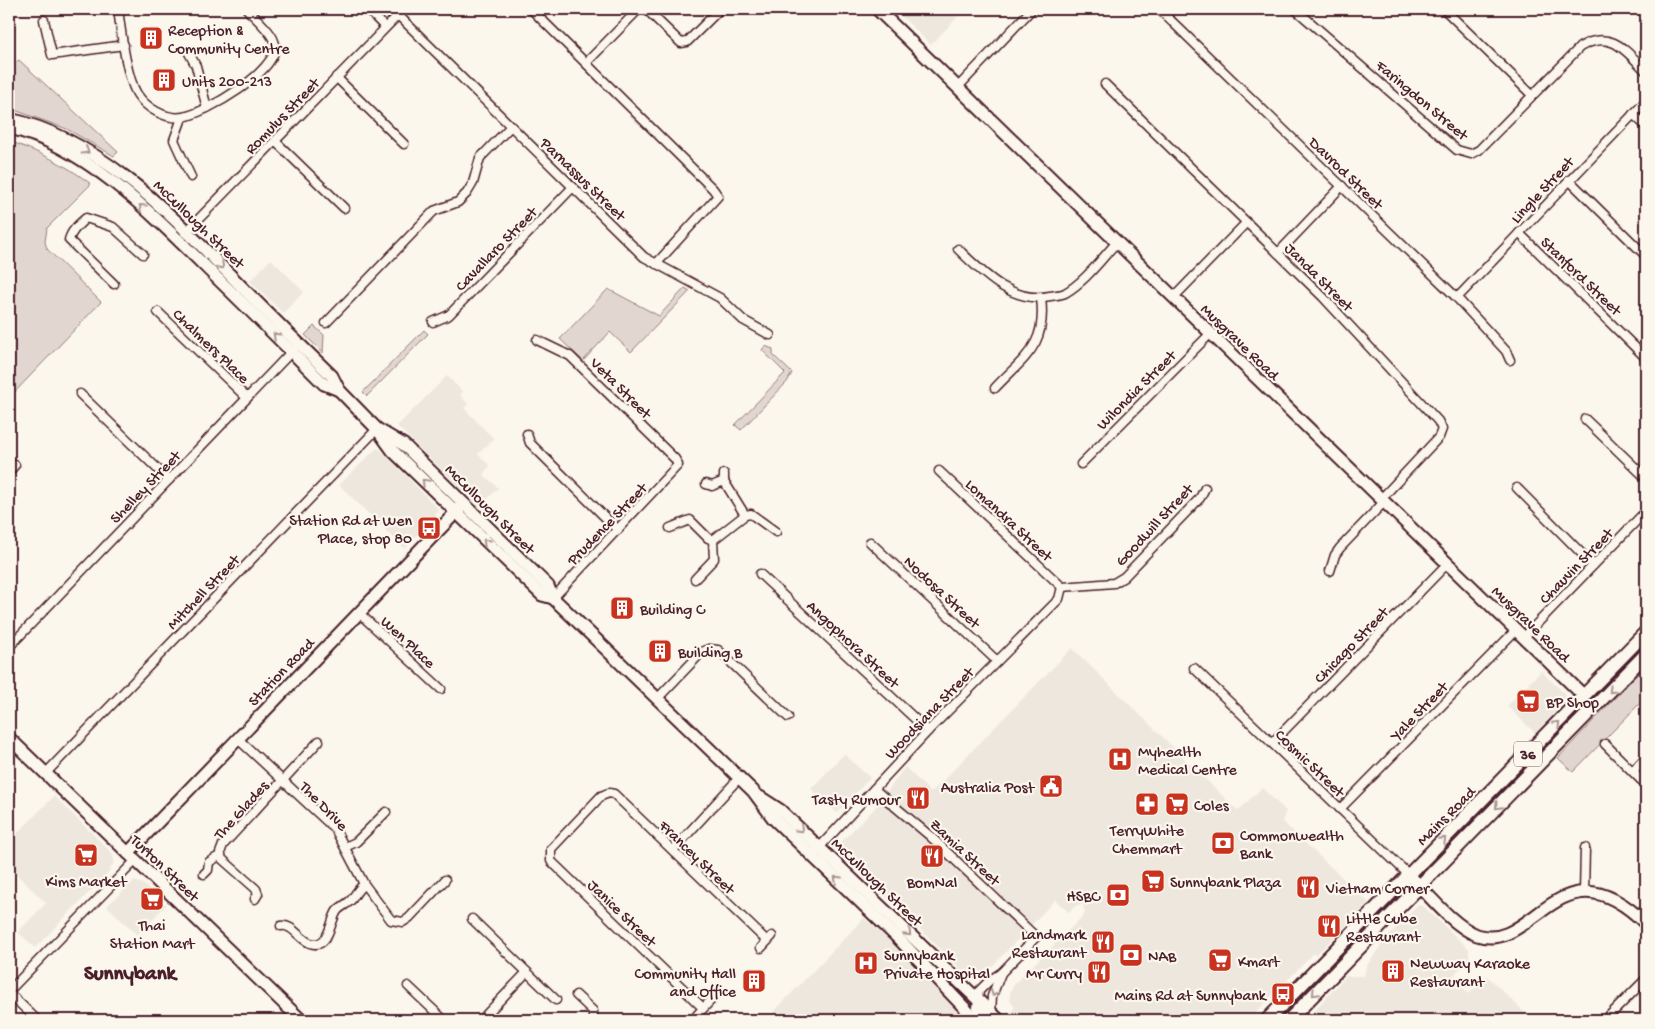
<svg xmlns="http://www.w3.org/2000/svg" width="1655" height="1029" font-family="'Gochi Hand',sans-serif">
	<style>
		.built { fill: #eee7de }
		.green { fill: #e2d7d0; stroke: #967b7e }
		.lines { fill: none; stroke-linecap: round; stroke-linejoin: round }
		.street-casing { stroke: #4a1f2b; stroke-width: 11 }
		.secondary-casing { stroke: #4a1f2b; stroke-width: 15 }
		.primary-casing { stroke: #4a1f2b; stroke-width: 16 }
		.street { stroke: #fbf7ec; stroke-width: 8 }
		.secondary { stroke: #fbf7ec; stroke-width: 11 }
		.primary { stroke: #fbf7ec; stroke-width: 12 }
		.oneway { stroke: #ab9695 }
		.labels { text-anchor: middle; stroke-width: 4.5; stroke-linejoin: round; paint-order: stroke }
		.shield { fill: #fbf7ec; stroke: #7f6065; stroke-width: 1 }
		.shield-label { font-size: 15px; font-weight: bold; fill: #4a1f2b }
		.poi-label { font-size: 16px; fill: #4a1f2b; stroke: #fbf7ec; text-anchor: start }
		.street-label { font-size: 16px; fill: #4a1f2b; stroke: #fbf7ec }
		.district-label { font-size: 21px; font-weight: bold; fill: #4a1f2b; stroke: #fbf7ec }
	</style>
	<rect width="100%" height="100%" fill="#fbf7ec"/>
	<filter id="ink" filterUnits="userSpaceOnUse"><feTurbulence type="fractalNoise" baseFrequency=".02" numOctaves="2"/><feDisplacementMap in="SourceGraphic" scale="10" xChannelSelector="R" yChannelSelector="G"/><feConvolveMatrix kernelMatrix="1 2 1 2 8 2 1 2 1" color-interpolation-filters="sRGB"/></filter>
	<g filter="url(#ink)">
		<g class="built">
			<path d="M894 9H965L931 45Z"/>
			<path d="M271 259 304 292 283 313 250 281Z"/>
			<path d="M447 376 463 392 460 395 468 404 464 408 494 439 478 454 490 466 483 474 498 488 479 507 397 426Z"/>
			<path d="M376 449H380L439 510 405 549 339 485Z"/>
			<path d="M1072 648 1238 811 1262 788 1286 811 1282 821 1369 903 1317 954H1313L1248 1020H1017L1010 1014 1015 1007 1010 1000V992L1015 983 1085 914 1083 905H1077L1069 912 1055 900 983 976 971 979 840 851V843L874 809 905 767 931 793Z"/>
			<path d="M1541 671 1565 694 1566 701 1535 733 1507 706Z"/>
			<path d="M844 754 870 778 837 813 811 789Z"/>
			<path d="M54 796 113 854 114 862 107 874 35 948 18 932 46 903 12 870 9 874V842Z"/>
			<path d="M134 881 143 884 166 905 137 935 107 906Z"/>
			<path d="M1417 905 1423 906 1469 949V959L1452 977 1469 994 1487 976 1529 1017 1526 1020H1306L1346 976H1364L1366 967 1384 941Z"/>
			<path d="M864 918 887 938 965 1020H766Z"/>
		</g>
		<g class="green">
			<path d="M19 60 118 152 114 156 67 129 9 108V67Z"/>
			<path d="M9 141C39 152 65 164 91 184L47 228 45 242 47 249 101 302 9 398Z"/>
			<path d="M685 288 690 291 631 352 610 332 583 361 560 339 608 289 659 316Z"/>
			<path d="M314 326 324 335 323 353 305 335Z"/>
			<path d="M424 330 428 334 367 396 363 392Z"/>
			<path d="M765 346 773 349V355L792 373 787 382 741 430 735 425 785 373 762 350Z"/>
			<path d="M1646 665V697L1573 772 1558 758Z"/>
		</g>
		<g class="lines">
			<g class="street-casing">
				<g id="street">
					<path d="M118 9C121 31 126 76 137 94 146 108 166 120 183 117 206 113 277 72 275 45 274 33 255 18 247 9"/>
					<path d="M367 9 385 27"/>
					<path d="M531 9 713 189 718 196 656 264"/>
					<path d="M646 9 681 43 687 42 720 9"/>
					<path d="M1159 9 1457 298 1506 351 1510 360"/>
					<path d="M1295 9 1457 150 1471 154 1479 150 1580 47C1611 29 1625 50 1646 71"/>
					<path d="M1444 9 1532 95"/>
					<path d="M398 15 644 257 720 298 743 320 770 335"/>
					<path d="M44 20 52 55 124 45"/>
					<path d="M189 53 196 66 207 108"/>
					<path d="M586 63 639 9"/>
					<path d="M336 77 404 144"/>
					<path d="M1105 84 1323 297 1438 421 1442 429 1439 437 1381 499"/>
					<path d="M958 87 1032 9"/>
					<path d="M1633 114 1646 126"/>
					<path d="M182 118 174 140 191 177"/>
					<path d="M275 141 344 208"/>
					<path d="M1569 180 1646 256"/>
					<path d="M185 233 404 9"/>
					<path d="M1519 233 1646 358"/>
					<path d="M958 249C983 273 1012 304 1050 296 1055 295 1061 295 1065 293 1086 281 1102 258 1118 241"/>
					<path d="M1278 253 1342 186"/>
					<path d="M114 284 69 240C71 231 79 224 86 218L113 227 143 254"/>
					<path d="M1173 298 1246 223"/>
					<path d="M1457 298 1646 101"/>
					<path d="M158 312 247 398"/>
					<path d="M433 322 449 315 573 187"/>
					<path d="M326 323 434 211 458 202 467 193 473 183 480 158 511 126"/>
					<path d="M537 340 570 356 675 459 678 465 553 598"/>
					<path d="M995 388C1025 356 1047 346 1041 298"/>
					<path d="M80 394 169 480"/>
					<path d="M1585 419 1646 478"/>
					<path d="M527 434 530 443 618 530"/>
					<path d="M1081 464 1210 334"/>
					<path d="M939 471 1062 587"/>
					<path d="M9 472 15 465"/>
					<path d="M724 474V481L745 515"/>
					<path d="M706 484 712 486 724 481"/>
					<path d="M1517 488 1593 565"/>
					<path d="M670 528 690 520 708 538 713 540"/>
					<path d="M870 542 997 661"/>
					<path d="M1330 571 1335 555 1340 548 1384 502"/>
					<path d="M760 574 928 731"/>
					<path d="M695 579 714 559 713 540 745 515 751 514 776 532"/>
					<path d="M1062 587 1114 583 1124 577 1200 498 1205 488"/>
					<path d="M359 613 441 689"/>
					<path d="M1523 638 1646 511"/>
					<path d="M9 647 294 349"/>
					<path d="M1194 668 1409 875"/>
					<path d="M657 699 702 652 709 649 718 650 788 717"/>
					<path d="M238 739 335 829 364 884 391 920 403 922 409 918 445 880"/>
					<path d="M1272 743 1447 564"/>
					<path d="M1605 744 1646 785"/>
					<path d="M1640 764 1646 774 1642 780"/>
					<path d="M1633 771 1646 757"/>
					<path d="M46 773 377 429"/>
					<path d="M874 789 930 836 1036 937 1001 973 990 980 979 991 977 1008 986 1020"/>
					<path d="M1340 809 1516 630"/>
					<path d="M345 847 356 842 386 812"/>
					<path d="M673 850 739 778"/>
					<path d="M816 851 928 731 1059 599 1062 587"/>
					<path d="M204 874 208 870 209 862 221 855"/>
					<path d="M1584 893 1585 848"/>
					<path d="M255 899 258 894 256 889 222 859 220 853 223 845 319 741"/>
					<path d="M472 919 556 1000"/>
					<path d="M281 926C293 924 299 939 310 943 329 950 330 921 337 911 341 906 348 904 352 899 356 893 359 888 364 884"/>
					<path d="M761 948 772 936"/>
					<path d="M408 986 444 1020"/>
					<path d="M9 991 136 860"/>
					<path d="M9 993 37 1020"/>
					<path d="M576 995 593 1011V1020"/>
					<path d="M703 1008 551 861V849L601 796 609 793 614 794 767 941"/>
					<path d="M991 1013 992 996 1001 973"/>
					<path d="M697 1015 713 998"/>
					<path d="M481 1020 527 972"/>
					<path d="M1605 1020 1646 979"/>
				</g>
			</g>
			<g class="secondary-casing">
				<g id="secondary">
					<path d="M877 9 1584 696"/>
					<path d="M9 119C100 138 172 216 235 280 266 312 299 344 332 376L339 390 377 429 393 451 542 595 553 598"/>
					<path d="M9 128C90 146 164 226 221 282 256 316 290 350 324 384L339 390"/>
					<path d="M377 429 404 445 548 586 553 598 753 791 773 818 898 938 976 1020"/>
					<path d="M9 738 301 1020"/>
					<path d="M760 797 780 810 999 1020"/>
					<path d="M128 853 461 507"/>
					<path d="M1409 875C1427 893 1454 927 1477 935 1534 954 1560 839 1646 924"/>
				</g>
			</g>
			<g class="primary-casing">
				<g id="primary">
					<path d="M1267 1020 1646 632"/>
					<path d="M1289 1020 1646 654"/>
				</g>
			</g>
			<use href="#street" class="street"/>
			<use href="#secondary" class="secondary"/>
			<use href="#primary" class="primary"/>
		</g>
		<defs><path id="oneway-chevron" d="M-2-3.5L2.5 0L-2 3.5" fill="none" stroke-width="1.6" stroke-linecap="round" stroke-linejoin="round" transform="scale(1.25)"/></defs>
		<g class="oneway">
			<use href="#oneway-chevron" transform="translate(86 151) rotate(30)"/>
			<use href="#oneway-chevron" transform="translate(142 207) rotate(-138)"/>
			<use href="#oneway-chevron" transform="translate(221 266) rotate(45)"/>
			<use href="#oneway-chevron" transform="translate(276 336) rotate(-136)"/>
			<use href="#oneway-chevron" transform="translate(425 482) rotate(-135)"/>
			<use href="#oneway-chevron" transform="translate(486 542) rotate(-136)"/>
			<use href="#oneway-chevron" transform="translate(1612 690) rotate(134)"/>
			<use href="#oneway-chevron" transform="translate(1557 724) rotate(-46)"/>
			<use href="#oneway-chevron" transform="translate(1498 806) rotate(134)"/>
			<use href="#oneway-chevron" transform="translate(800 829) rotate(44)"/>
			<use href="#oneway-chevron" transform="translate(1443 840) rotate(-45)"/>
			<use href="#oneway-chevron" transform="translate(837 879) rotate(-137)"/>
			<use href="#oneway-chevron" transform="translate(908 933) rotate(45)"/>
			<use href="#oneway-chevron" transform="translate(994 993) rotate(110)"/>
			<use href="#oneway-chevron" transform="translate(1315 993) rotate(134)"/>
		</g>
	</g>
	<defs>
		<g id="building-square" transform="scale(1.25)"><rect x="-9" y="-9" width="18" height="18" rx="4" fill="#c8321e" stroke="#fbf7ec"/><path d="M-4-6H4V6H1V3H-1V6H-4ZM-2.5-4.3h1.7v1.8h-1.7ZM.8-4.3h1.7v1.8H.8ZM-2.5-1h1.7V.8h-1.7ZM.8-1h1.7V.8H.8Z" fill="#fff"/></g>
		<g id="bus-square" transform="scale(1.25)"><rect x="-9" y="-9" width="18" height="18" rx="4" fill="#c8321e" stroke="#fbf7ec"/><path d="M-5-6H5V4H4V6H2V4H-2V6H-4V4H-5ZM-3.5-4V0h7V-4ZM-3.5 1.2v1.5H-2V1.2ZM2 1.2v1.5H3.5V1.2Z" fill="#fff"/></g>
		<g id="supermarket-square" transform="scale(1.25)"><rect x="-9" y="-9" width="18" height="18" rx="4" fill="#c8321e" stroke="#fbf7ec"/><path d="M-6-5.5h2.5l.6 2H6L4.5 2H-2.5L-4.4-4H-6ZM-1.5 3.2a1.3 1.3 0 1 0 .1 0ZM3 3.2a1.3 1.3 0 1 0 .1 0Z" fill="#fff"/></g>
		<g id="hospital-square" transform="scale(1.25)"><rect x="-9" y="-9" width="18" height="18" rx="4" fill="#c8321e" stroke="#fbf7ec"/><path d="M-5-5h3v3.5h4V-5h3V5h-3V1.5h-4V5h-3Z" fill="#fff"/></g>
		<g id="civic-square" transform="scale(1.25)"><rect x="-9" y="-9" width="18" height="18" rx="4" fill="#c8321e" stroke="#fbf7ec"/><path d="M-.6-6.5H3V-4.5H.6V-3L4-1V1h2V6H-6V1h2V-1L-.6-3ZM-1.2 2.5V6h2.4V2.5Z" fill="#fff"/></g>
		<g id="restaurant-square" transform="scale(1.25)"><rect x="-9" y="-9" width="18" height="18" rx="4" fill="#c8321e" stroke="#fbf7ec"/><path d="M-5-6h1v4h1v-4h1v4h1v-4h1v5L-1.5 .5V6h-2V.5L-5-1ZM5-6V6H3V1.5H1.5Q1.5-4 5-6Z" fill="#fff"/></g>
		<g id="pharmacy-square" transform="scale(1.25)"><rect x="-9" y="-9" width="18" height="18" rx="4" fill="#c8321e" stroke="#fbf7ec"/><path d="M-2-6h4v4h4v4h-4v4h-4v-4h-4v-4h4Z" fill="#fff"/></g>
		<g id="bank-square" transform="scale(1.25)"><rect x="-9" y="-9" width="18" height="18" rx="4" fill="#c8321e" stroke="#fbf7ec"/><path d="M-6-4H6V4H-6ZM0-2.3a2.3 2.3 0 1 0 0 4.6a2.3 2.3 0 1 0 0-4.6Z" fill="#fff"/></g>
	</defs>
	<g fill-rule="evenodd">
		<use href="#building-square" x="151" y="38"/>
		<use href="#building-square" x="164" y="80"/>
		<use href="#bus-square" x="429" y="528"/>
		<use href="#building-square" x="622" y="608"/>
		<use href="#building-square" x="660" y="651"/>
		<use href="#supermarket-square" x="1528" y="701"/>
		<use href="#hospital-square" x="1120" y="759"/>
		<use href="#civic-square" x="1051" y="786"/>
		<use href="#restaurant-square" x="918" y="798"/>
		<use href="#pharmacy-square" x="1147" y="804"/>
		<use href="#supermarket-square" x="1177" y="804"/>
		<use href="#bank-square" x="1223" y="843"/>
		<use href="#supermarket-square" x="86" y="855"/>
		<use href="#restaurant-square" x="932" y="856"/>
		<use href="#supermarket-square" x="1153" y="881"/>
		<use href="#restaurant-square" x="1308" y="887"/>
		<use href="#bank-square" x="1118" y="895"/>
		<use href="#supermarket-square" x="152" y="899"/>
		<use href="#restaurant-square" x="1329" y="926"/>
		<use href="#restaurant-square" x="1103" y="942"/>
		<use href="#bank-square" x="1131" y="955"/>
		<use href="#supermarket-square" x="1220" y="960"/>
		<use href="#hospital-square" x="866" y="963"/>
		<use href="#building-square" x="1393" y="971"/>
		<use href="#restaurant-square" x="1099" y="972"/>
		<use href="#building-square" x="754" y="981"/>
		<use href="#bus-square" x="1283" y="994"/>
	</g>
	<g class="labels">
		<rect class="shield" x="1514" y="741.5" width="28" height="25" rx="4"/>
		<g class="shield-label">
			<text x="1528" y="759">36</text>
		</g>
		<g class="poi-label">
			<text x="168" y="35">Reception &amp;<tspan x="168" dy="18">Community Centre</tspan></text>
			<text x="182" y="86">Units 200-213</text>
			<text x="412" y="525" text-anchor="end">Station Rd at Wen<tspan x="412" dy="18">Place, stop 80</tspan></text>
			<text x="640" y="614">Building C</text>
			<text x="678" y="657">Building B</text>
			<text x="1546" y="707">BP Shop</text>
			<text x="1138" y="756">Myhealth<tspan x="1138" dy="18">Medical Centre</tspan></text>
			<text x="1034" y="792" text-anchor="end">Australia Post</text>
			<text x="900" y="804" text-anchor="end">Tasty Rumour</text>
			<text x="1194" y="810">Coles</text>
			<text x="1147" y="835" text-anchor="middle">TerryWhite<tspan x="1147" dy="18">Chemmart</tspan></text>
			<text x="1240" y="840">Commonwealth<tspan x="1240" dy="18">Bank</tspan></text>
			<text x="86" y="886" text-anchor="middle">Kims Market</text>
			<text x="932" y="887" text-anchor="middle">BomNal</text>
			<text x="1170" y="887">Sunnybank Plaza</text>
			<text x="1326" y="893">Vietnam Corner</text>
			<text x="1100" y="901" text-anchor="end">HSBC</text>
			<text x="1346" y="923">Little Cube<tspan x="1346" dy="18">Restaurant</tspan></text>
			<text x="152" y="930" text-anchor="middle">Thai<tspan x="152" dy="18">Station Mart</tspan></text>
			<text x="1086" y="939" text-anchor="end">Landmark<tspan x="1086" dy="18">Restaurant</tspan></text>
			<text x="884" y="960">Sunnybank<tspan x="884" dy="18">Private Hospital</tspan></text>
			<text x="1148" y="961">NAB</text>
			<text x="1238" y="966">Kmart</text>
			<text x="1410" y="968">Newway Karaoke<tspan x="1410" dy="18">Restaurant</tspan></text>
			<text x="736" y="978" text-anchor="end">Community Hall<tspan x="736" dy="18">and Office</tspan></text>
			<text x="1082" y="978" text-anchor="end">Mr Curry</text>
			<text x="1266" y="1000" text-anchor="end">Mains Rd at Sunnybank</text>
		</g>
		<g class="street-label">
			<text transform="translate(1423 99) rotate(40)" y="6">Faringdon Street</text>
			<text transform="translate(281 115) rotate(-46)" y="6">Romulus Street</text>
			<text transform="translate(1347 172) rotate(44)" y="6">Davrod Street</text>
			<text transform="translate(584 178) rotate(44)" y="6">Parnassus Street</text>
			<text transform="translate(1541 189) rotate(-47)" y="6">Lingle Street</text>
			<text transform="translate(200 223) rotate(44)" y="6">McCullough Street</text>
			<text transform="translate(495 248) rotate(-46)" y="6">Cavallaro Street</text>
			<text transform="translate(1582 275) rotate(44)" y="6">Stanford Street</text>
			<text transform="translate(1320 276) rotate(45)" y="6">Janda Street</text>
			<text transform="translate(1241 341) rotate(44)" y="6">Musgrave Road</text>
			<text transform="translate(212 345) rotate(44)" y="6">Chalmers Place</text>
			<text transform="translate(622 387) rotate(45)" y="6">Veta Street</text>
			<text transform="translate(1135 389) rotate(-45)" y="6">Wilondia Street</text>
			<text transform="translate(144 486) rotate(-46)" y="6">Shelley Street</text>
			<text transform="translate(491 508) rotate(45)" y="6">McCullough Street</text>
			<text transform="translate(1010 519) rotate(43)" y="6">Lomandra Street</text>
			<text transform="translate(606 523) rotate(-46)" y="6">Prudence Street</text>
			<text transform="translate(1153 524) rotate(-47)" y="6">Goodwill Street</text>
			<text transform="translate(1575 565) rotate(-46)" y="6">Chauvin Street</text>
			<text transform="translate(202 591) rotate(-46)" y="6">Mitchell Street</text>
			<text transform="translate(943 591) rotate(43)" y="6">Nodosa Street</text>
			<text transform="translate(1532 623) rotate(44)" y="6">Musgrave Road</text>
			<text transform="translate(409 641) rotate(43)" y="6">Wen Place</text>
			<text transform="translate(854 643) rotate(43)" y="6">Angophora Street</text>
			<text transform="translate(1350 644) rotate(-46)" y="6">Chicago Street</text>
			<text transform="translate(280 671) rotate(-46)" y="6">Station Road</text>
			<text transform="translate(1418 710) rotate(-46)" y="6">Yale Street</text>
			<text transform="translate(928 712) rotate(-46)" y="6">Woodsiana Street</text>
			<text transform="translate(1311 762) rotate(44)" y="6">Cosmic Street</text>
			<text transform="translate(325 805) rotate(46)" y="6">The Drive</text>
			<text transform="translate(240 809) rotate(-48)" y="6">The Glades</text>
			<text transform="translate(1445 815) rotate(-45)" y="6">Mains Road</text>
			<text transform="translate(966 851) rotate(43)" y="6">Zamia Street</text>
			<text transform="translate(698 856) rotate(44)" y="6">Francey Street</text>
			<text transform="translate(166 867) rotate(44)" y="6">Turton Street</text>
			<text transform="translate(878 881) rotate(44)" y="6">McCullough Street</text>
			<text transform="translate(623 912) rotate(44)" y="6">Janice Street</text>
		</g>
		<g class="district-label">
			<text x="130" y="979">Sunnybank</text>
		</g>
	</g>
	<rect width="1655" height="1029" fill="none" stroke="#fbf7ec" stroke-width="30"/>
	<rect x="15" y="15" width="1625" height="999" fill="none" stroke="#4a1f2b" stroke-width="2" filter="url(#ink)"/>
</svg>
